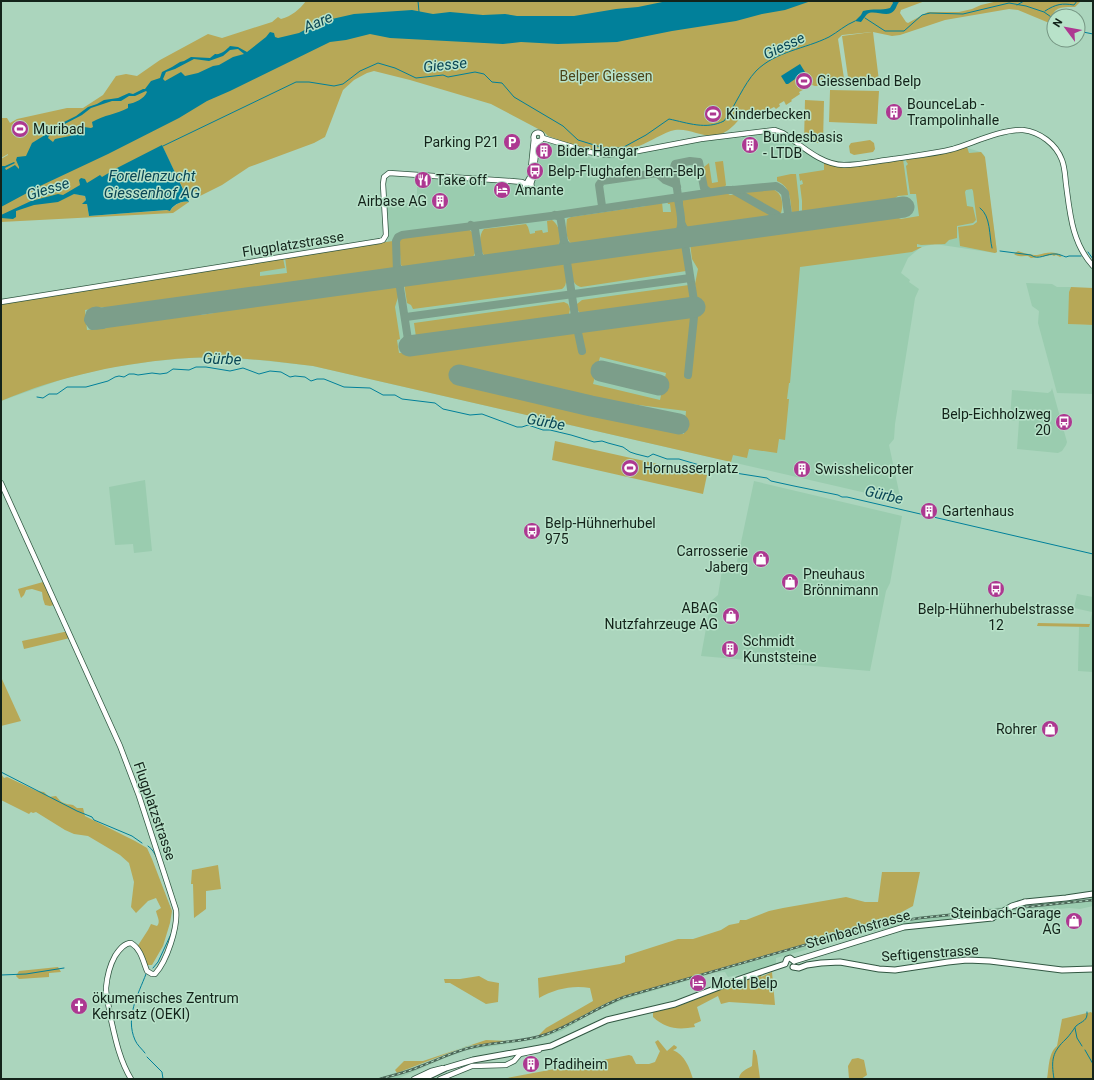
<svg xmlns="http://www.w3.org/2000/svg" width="1094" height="1080" font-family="Roboto,sans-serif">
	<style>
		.built { fill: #9accaf }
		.green { fill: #b7a857; fill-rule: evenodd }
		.water { fill: #01809a; fill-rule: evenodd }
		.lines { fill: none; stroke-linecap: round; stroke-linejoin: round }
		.stream { stroke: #01809a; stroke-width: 1 }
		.taxiway { stroke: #7c9e8a; stroke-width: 8 }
		.runway { stroke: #7c9e8a; stroke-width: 21 }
		.tertiary-casing { stroke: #315742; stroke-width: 6 }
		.secondary-casing { stroke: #315742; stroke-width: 7 }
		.tertiary { stroke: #fff; stroke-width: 4.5 }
		.secondary { stroke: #fff; stroke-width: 5 }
		.rail-casing { stroke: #4c6658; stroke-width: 2.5 }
		.rail { stroke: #b8e2c9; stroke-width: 1; stroke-dasharray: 3; stroke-linecap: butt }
		.secondary-bridge-casing { stroke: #315742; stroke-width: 7; stroke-linecap: butt }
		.secondary-bridge { stroke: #fff; stroke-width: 5 }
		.labels { text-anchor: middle; stroke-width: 3; stroke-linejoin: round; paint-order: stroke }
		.park-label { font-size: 14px; fill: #4c4419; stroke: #b8e2c9 }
		.poi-label { font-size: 14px; fill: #13231a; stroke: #b8e2c9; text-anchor: start }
		.street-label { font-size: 14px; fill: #13231a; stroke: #b8e2c9 }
		.water-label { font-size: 15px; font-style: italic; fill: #0a4655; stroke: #b8e2c9 }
	</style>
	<rect width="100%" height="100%" fill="#abd5bd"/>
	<g class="built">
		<path d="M764 133H775L782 135 834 165 967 148 981 152 984 155 997 252 995 253 935 244 921 247 908 258 901 273 910 280 909 282 919 289 915 298 912 318 895 424 894 439 889 445 901 501 313 366 259 360 218 358H190L155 361 107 368 63 379 1 401V303L388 241 387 206 417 202V178L480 182 531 184 539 141 558 145 595 159 682 144Z"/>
		<path d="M1026 283 1052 284 1057 287H1071L1069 292V324L1093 325V394L1057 393 1038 323 1039 311 1032 306Z"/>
		<path d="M1052 388 1067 442 1066 445 1062 451 1058 453 1017 449 1019 421 1010 420 1012 390 1048 393 1051 391Z"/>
		<path d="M145 480 152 551 134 553 133 544 115 545 109 487Z"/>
		<path d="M754 481 902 516 890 583 886 591 870 671 701 656 711 601 718 595 723 564 736 566Z"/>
		<path d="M1077 594 1093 597V672L1078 671 1079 627H1089L1092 612 1074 608Z"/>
		<path d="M1093 898V906L1080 909 1069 908 923 922 870 932 776 958V964L755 971 728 977 725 972 714 973 625 999 594 1012 562 1031 539 1039 468 1050 445 1058 397 1079H375L414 1067 467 1046 521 1039 542 1035 561 1027 603 1004 624 996 871 925 916 917 1038 903Z"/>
	</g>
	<g class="green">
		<path d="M306 1H925L901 10 900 13 906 22 908 23 928 12H959L972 9 981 5 998 1H1081L1075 7C1068 7 1056 6 1053 14L1056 16H1054V25L1018 10 1009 9 945 20 900 35 892 36 873 32 879 81 849 84 842 36 872 32 842 35 838 39 845 85 815 86 812 85 799 92 800 94 791 100 792 101 786 105 784 101 779 104 780 106 776 109 774 107C766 112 755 112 747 110 731 129 724 141 696 133 690 131 682 129 675 130 664 132 650 142 639 146 607 160 579 147 548 136L544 132 491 104 410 80 374 71 367 73 354 80 343 90 325 137 314 143 249 167 222 185 194 199 187 197 163 148 119 173 104 178 75 194 85 196 86 200 83 204H87L89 216 168 210 170 211C174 205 182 200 189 202L173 213 1 222V159L8 155V154L1 158V118H7L10 123 17 119 67 108H83L103 95 116 76 126 74 137 76 160 60 208 34 222 38 272 22 278 17 281 19C292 16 299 10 306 1Z"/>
		<path d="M830 90 879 91 877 124 829 122Z"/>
		<path d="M805 100 824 101 823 143 804 142Z"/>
		<path d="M870 140 874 143 875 149 873 152 854 155 850 153 849 146 851 143Z"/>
		<path d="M967 147 969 153 981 152 985 157 997 252 995 253 960 246 958 227 973 225 977 222 973 191 972 189 966 190 965 192 967 206 973 207 976 220 973 223 957 226V238L949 240 945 244 921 245 917 244V247H922L912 252 800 267 790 383H789L787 399H789L785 440 779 439 777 453 749 449 747 458 733 455 731 462 313 366C272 361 231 356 189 358 125 362 60 376 1 401V303L283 258 285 268 260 272V276L287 273 285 257 393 241 394 267 390 271 221 294 198 295V297L108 310 104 307 85 310 87 330 107 328 111 323 200 311 201 315 214 313 218 309 398 284V297L395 307 400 339 397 340 399 353 691 313 686 374 690 375 698 306 695 284 698 269 692 259 690 243 797 228 799 230 800 228 892 215 901 219 919 216 916 194H910L906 166 908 164 906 161 907 158 951 152ZM600 357 666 373 660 400 593 384ZM456 368 591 399 686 411 684 434 452 382Z"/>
		<path d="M903 159 908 195 898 196 891 201 802 214V201L800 185 803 184 802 180 800 181 799 174 824 170V162L834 165Z"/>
		<path d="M723 161 726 185 724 188 708 190C705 186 703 172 704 167L709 163 712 183 718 182 715 162Z"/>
		<path d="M791 174H796L799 201V212L795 214 792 213C790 199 791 187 777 181V177Z"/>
		<path d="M772 189C782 192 784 204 781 213H776L743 193Z"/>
		<path d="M725 192 730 195 737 194 775 217 691 229 685 227 681 204 684 198Z"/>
		<path d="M673 200 677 204 680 225 676 231 574 245C565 242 566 227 567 219L571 217 646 206 648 204 662 202 663 212H671L670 204H668L667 201Z"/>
		<path d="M552 220C560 225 563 241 557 247L490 257H486C479 252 478 235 484 229L526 224 528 227 530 234 535 233V231L542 230 543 233 548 232 547 221Z"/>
		<path d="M467 228 472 232 475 253 472 259 409 268H404L401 265 399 243 402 237Z"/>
		<path d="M683 244 686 271 581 287C570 285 571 269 571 260Z"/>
		<path d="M1018 251C1023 253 1031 255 1037 255 1046 253 1054 250 1062 256L1060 257 1056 255 1054 256 1052 255 1031 258 1028 256C1023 256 1018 257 1014 254Z"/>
		<path d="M563 261C564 269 570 284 562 289L413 309 411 305 407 303 404 283Z"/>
		<path d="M689 285 692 299 586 314 580 313 577 309V304L582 300Z"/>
		<path d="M1071 287 1093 288V325L1068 324 1069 292Z"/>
		<path d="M564 302 568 304 570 309 569 314 565 317 416 337 414 323Z"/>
		<path d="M555 441 707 475 703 494 552 460Z"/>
		<path d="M43 582 54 605 50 606 45 605 43 599 42 592 32 589 26 590 24 595 21 598 18 589Z"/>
		<path d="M1038 623 1090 624 1089 627 1037 626Z"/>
		<path d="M64 632H67L70 638 24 649 22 641Z"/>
		<path d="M1 677 21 721 1 726Z"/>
		<path d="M1 774 4 778 7 777 37 791 44 792 49 797 56 796C61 803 65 804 73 805L77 808H83L85 816 135 841 147 848 152 859 172 911 170 923 163 946 152 965H145L137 947 148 930 151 924 157 926C161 922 157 916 156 911L161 908 156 898 148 901 136 913 131 907 134 882 129 863 120 855 88 836 74 834 65 830 36 812 33 813 31 812 29 814 1 800Z"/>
		<path d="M218 865 221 889 206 891V909L194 918 193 884H191L192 870Z"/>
		<path d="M882 872H920L913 906 900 913 899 919 839 934 624 996C594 1006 569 1027 538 1036L546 1028 593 1001 590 988C572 985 555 989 539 998L538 978 620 964 625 962V956L678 939H693L721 930 729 925 739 923 740 920H746L769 911 783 908 846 897 865 902H878Z"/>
		<path d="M58 967 61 972 49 973V977L19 979 16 976 19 971Z"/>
		<path d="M772 972 775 1005 729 1002 721 1004 718 996 697 1007 701 1021 694 1024 695 1027C678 1030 666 1029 653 1017V1012L676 1007 734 984 762 974 761 977Z"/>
		<path d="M479 976 488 981 499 983 498 1002 486 1004 450 983H445L444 979H460Z"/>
		<path d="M1091 1012 1093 1014V1079H1047C1049 1069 1048 1053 1057 1046L1062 1019Z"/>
		<path d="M486 1040 508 1041 467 1046 397 1073 395 1070 404 1061H423Z"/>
		<path d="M658 1040 667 1051 674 1045 677 1047 676 1049 673 1050C685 1055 689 1067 693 1079H502L629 1055 632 1056 636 1064H649L655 1062 660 1051 659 1050 655 1042Z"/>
		<path d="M753 1050H755L757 1056 760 1079H739C739 1072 747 1069 752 1066Z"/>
		<path d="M858 1058 864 1060 867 1075 861 1079H849L848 1066 852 1059Z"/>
	</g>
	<g class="water">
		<path d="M667 1H811L785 10 762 14 736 21 672 31 617 42 558 44 521 42 503 44 390 38 370 34 346 40 330 42 230 91 207 101 179 118 108 154 40 186 1 207V166H5L14 162 15 163 5 168 6 170 15 165 19 169V167L16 160 17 157 26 156 32 143 45 135 52 128 76 116 88 107 97 104 104 100 118 98 129 93 133 94 143 89H145L151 81 160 78 162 72 172 67 180 62 184 61 191 57 210 58 215 54C221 55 226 50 230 46L238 47 247 52 266 37 270 32 274 33 275 37 278 38 299 33 312 26 332 19 354 14 412 10 433 14 450 12 483 15 505 14 517 16H574L616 9 638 7ZM238 49 244 54 233 57 219 65 213 66 198 73 185 76 181 72 165 81 163 79 166 72 175 69 194 59 209 61 223 56 230 50ZM146 91 147 92C144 99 135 103 128 104V108C117 114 104 115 92 122L93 127 91 128 84 127 70 136 55 139 53 142 48 138C50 133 53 128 59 128V127L82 115 91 108 112 101H121L129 96H135Z"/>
		<path d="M892 1H900C896 4 897 10 891 13 885 16 876 11 869 13 865 15 864 19 861 22L855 21 861 15 863 11C873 8 882 11 890 8L893 3Z"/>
		<path d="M800 64 805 72 788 84H786L781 76Z"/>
		<path d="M162 145 189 202C182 200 173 205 170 211L167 210 89 216 87 204H82L86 200 85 196 74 194 58 202 34 205 16 211V217L13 219 1 218V215L31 201 58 194 63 195 80 185 79 180 81 178 85 179 87 183 100 175 102 177 117 168Z"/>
	</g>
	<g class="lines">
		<g class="stream">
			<path d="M418 1 419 12"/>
			<path d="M1017 5 1024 1"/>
			<path d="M1045 11C1056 4 1062 3 1074 5L1077 1"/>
			<path d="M865 18 885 31H904L922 15 930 13 963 14 1009 3 1026 6 1044 12 1054 19"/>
			<path d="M1078 31 1093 34"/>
			<path d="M163 146 296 82H309L334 86 343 84 360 71 378 63 395 68 416 78 443 75 448 77 475 72 484 74 492 82 502 83 514 97 563 126 578 140 604 148H622L646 135 669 119C688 123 706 130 724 121 736 105 743 85 756 71 776 51 805 49 829 37 838 32 845 25 855 21"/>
			<path d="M980 208C991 216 989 236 992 248"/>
			<path d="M1000 251 1031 255C1038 261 1047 253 1056 254 1059 254 1063 256 1066 257L1069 256H1081"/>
			<path d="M1088 252 1093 259"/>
			<path d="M37 397 43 398 49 394H57L67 387H86L108 381 115 377 119 376 124 377 129 374H134L138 375 152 373 160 374 167 373 173 369 189 370 196 367H206L230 371 243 368 259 374 270 371 281 372 290 377 295 376 305 377 311 381 317 379H324L344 387 370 388 383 395H395L402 399 435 403 443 409 470 415 482 414 517 427H522L528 425 543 430H550L571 435 594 442 602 441 608 443 623 447 630 452 636 454 648 457 653 454 667 459H679L706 467H714L723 469 729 472 767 478 771 481 794 486 838 495 842 497H847L1093 554"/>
			<path d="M1 772 77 811 92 817 94 820 132 836 142 843"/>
			<path d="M148 846C157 852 159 866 163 876"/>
			<path d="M153 968 158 962 171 934"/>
			<path d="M1 975 26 974 64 968"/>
			<path d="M1075 1028 1077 1038 1082 1046"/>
			<path d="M1085 1050 1093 1064"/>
			<path d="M145 1053C142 1049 137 1045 135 1040 125 1017 138 995 146 974"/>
			<path d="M147 1057 162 1072 163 1079"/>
			<path d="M1054 1079C1051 1060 1052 1052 1066 1039 1070 1035 1073 1030 1076 1026 1082 1021 1088 1021 1087 1012"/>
		</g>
		<g class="taxiway">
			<path d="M733 190 777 215"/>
			<path d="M679 203 674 167 675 164 690 161 699 162 704 188 709 192"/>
			<path d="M604 208 602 206 599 185 602 181 657 173 665 180 675 184 677 187"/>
			<path d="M788 214 792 219 799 221"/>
			<path d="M555 215 560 217 561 221 576 323 582 351"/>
			<path d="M471 225 473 226 475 229 479 256 477 262 471 266"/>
			<path d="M682 225 695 307 688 375"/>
			<path d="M682 225 687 233 697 235"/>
			<path d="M671 239C687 232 680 213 678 199"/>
			<path d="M564 242 570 249 580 251"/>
			<path d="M553 255 561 250 564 242"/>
			<path d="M479 256 482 261 491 264"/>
			<path d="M397 268 409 346"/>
			<path d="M398 268 402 274H410"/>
			<path d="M384 278 393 276 397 272 396 241 398 237 402 235 551 216 727 190H733L776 186 781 189 785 193 788 214 785 220 780 224"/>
			<path d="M107 317C101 313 98 307 90 313L88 320 92 326 103 325 115 316"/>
			<path d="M406 317 690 278"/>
		</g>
		<g class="runway">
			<path d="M95 319 904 207"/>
			<path d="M409 346 695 307"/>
			<path d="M601 371 659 385"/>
			<path d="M459 375 591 406 679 424"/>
		</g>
		<g class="tertiary-casing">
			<g id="tertiary">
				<circle cx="538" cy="137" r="4.5"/>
				<path d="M543 138 589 152 607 155 638 151 701 139 775 130 783 133C801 145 821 165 844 165 860 165 877 161 893 159 913 156 933 154 953 149 973 143 1002 129 1023 130 1040 132 1056 144 1062 160 1065 168 1065 176 1066 184 1070 214 1072 243 1093 266"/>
				<path d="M527 183 531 184 532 187 530 189H527L525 186 530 177 534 138"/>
				<path d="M531 184 533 178 537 145 539 141"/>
				<path d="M1 302 380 241 383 240 386 235 383 184 384 177 389 173 511 181 522 182 526 184"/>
				<path d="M1 483 120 746 139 796 176 910C178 927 167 961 155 974H152L147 971C143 961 141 949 131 943 124 943 119 950 115 956 110 965 107 977 106 988 106 997 109 1006 110 1015 115 1037 119 1059 131 1079"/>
				<path d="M414 1079 431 1071 443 1068"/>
				<path d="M440 1079 472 1066 506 1065 514 1061 520 1054 539 1050"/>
			</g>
		</g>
		<g class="secondary-casing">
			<g id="secondary">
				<path d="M1025 902 1066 898 1093 894"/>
				<path d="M794 961 904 927 992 918"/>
				<path d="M793 967 799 968 807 965 821 963 840 962 879 969 895 970 948 962 967 960 990 961 1062 970 1093 969"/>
				<path d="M423 1079 446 1068 473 1060 551 1046 607 1020 675 1004 740 979 785 964 787 959 790 958 794 961"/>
			</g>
		</g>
		<use href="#tertiary" class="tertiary"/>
		<use href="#secondary" class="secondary"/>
		<g class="rail-casing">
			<path id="rail" d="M380 1079C394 1075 408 1072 421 1066 437 1060 453 1052 469 1048 495 1041 522 1043 547 1034 574 1024 597 1007 624 997L850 932 887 923 920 918 1093 900"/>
		</g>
		<use href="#rail" class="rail"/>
		<g class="secondary-bridge-casing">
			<path id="secondary-bridge" d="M992 918 1012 906 1025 902"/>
		</g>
		<use href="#secondary-bridge" class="secondary-bridge"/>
	</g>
	<defs>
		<g id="stadium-disc" transform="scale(0.9)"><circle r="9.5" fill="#ad3891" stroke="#b8e2c9"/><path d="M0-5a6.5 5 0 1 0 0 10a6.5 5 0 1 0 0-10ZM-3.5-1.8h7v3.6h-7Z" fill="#fff"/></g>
		<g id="building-disc" transform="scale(0.9)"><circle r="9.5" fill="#ad3891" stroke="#b8e2c9"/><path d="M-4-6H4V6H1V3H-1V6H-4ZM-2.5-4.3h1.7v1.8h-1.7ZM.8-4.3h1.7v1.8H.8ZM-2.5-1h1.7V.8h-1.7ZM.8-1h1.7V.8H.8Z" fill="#fff"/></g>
		<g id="parking-disc" transform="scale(0.9)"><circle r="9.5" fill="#ad3891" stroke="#b8e2c9"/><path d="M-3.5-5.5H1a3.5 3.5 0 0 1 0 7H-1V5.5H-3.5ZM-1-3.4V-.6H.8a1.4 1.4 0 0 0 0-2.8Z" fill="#fff"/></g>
		<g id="bus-disc" transform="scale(0.9)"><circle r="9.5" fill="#ad3891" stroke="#b8e2c9"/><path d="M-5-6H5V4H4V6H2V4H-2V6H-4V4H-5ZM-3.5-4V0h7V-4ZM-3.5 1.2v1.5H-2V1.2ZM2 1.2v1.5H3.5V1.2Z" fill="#fff"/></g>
		<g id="restaurant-disc" transform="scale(0.9)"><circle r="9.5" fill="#ad3891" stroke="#b8e2c9"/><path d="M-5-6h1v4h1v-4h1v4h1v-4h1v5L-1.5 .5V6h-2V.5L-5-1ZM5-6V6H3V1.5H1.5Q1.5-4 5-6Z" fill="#fff"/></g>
		<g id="hotel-disc" transform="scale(0.9)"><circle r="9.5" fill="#ad3891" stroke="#b8e2c9"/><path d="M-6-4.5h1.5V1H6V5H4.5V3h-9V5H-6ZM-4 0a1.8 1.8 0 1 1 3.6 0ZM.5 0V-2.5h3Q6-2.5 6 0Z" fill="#fff"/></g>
		<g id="shop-disc" transform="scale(0.9)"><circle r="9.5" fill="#ad3891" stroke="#b8e2c9"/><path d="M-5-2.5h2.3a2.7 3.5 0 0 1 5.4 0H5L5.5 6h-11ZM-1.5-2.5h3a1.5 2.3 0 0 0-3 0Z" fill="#fff"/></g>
		<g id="church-disc" transform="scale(0.9)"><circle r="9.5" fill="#ad3891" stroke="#b8e2c9"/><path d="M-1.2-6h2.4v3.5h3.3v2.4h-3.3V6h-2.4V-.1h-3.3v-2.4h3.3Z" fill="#fff"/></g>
	</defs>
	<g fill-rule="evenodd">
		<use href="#stadium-disc" x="804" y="81"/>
		<use href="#building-disc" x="894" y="112"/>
		<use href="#stadium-disc" x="713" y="114"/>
		<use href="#stadium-disc" x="20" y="129"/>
		<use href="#parking-disc" x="512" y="142"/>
		<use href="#building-disc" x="750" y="145"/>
		<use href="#building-disc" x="544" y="151"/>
		<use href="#bus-disc" x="535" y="171"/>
		<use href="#restaurant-disc" x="423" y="180"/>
		<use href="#hotel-disc" x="502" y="190"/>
		<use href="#building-disc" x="440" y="201"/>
		<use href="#bus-disc" x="1064" y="422"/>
		<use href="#stadium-disc" x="630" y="468"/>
		<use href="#building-disc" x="802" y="469"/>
		<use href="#building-disc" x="929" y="511"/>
		<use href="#bus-disc" x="532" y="531"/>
		<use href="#shop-disc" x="761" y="559"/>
		<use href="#shop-disc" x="790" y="582"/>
		<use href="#bus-disc" x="996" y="589"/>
		<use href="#shop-disc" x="731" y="616"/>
		<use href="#building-disc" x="730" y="649"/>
		<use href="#shop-disc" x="1050" y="729"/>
		<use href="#shop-disc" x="1074" y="921"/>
		<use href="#hotel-disc" x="698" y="983"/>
		<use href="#church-disc" x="79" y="1006"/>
		<use href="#building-disc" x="531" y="1064"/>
	</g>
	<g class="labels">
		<g class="park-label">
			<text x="606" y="81">Belper Giessen</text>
		</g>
		<g class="poi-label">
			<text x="817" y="86">Giessenbad Belp</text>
			<text x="907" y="109">BounceLab -<tspan x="907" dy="16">Trampolinhalle</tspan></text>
			<text x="726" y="119">Kinderbecken</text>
			<text x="33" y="134">Muribad</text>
			<text x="763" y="142">Bundesbasis<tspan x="763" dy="16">- LTDB</tspan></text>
			<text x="499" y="147" text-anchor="end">Parking P21</text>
			<text x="557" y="156">Bider Hangar</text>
			<text x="548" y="176">Belp-Flughafen Bern-Belp</text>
			<text x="436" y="185">Take off</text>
			<text x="515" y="195">Amante</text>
			<text x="427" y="206" text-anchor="end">Airbase AG</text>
			<text x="1051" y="419" text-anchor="end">Belp-Eichholzweg<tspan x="1051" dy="16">20</tspan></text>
			<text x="643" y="473">Hornusserplatz</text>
			<text x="815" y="474">Swisshelicopter</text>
			<text x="942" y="516">Gartenhaus</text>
			<text x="545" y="528">Belp-Hühnerhubel<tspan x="545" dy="16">975</tspan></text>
			<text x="748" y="556" text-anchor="end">Carrosserie<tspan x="748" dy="16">Jaberg</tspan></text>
			<text x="803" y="579">Pneuhaus<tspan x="803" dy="16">Brönnimann</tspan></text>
			<text x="718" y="613" text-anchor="end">ABAG<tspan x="718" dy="16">Nutzfahrzeuge AG</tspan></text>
			<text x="996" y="614" text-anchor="middle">Belp-Hühnerhubelstrasse<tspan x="996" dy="16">12</tspan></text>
			<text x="743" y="646">Schmidt<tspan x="743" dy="16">Kunststeine</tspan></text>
			<text x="1037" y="734" text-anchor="end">Rohrer</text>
			<text x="1061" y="918" text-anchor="end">Steinbach-Garage<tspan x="1061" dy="16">AG</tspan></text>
			<text x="711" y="988">Motel Belp</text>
			<text x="92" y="1003">ökumenisches Zentrum<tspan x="92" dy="16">Kehrsatz (OEKI)</tspan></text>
			<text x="544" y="1069">Pfadiheim</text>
		</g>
		<g class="street-label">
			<text transform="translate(293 244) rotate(-9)" y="5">Flugplatzstrasse</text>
			<text transform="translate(155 811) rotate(71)" y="5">Flugplatzstrasse</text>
			<text transform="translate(858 929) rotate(-16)" y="5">Steinbachstrasse</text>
			<text transform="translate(930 953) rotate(-4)" y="5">Seftigenstrasse</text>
		</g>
		<g class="water-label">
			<text transform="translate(318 22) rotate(-23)" y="5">Aare</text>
			<text transform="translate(784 46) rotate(-25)" y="5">Giesse</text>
			<text transform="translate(445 65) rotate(-6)" y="5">Giesse</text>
			<text x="152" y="181">Forellenzucht<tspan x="152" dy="17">Giessenhof AG</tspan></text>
			<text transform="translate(48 189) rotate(-17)" y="5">Giesse</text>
			<text transform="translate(222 359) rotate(2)" y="5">Gürbe</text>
			<text transform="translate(546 422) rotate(10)" y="5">Gürbe</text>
			<text transform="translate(884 495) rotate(13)" y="5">Gürbe</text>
		</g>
	</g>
	<rect width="1094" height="1080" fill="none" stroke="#13231a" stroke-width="4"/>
	<g transform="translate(1066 28) rotate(302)"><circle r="19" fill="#b8e2c9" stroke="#769683"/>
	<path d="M0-3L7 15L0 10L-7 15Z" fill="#ad3891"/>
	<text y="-6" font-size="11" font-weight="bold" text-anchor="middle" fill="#13231a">N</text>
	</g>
</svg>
